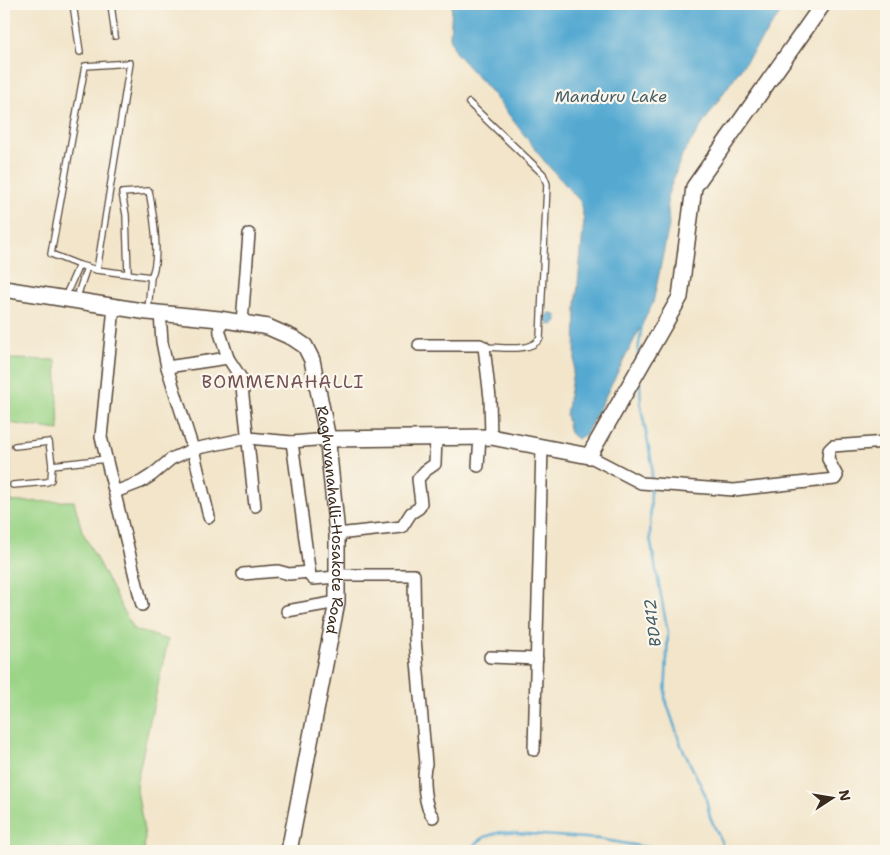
<svg xmlns="http://www.w3.org/2000/svg" width="890" height="855" font-family="'Shantell Sans',sans-serif">
	<style>
		.green { fill: #9bd487; stroke: #6b7f52 }
		.water { fill: #55a9d1; stroke: #486a78 }
		.lines { fill: none; stroke-linecap: round; stroke-linejoin: round }
		.stream { stroke: #55a9d1; stroke-width: 2.5 }
		.service-casing { stroke: #564638; stroke-width: 8 }
		.minor-casing { stroke: #564638; stroke-width: 14 }
		.secondary-casing { stroke: #564638; stroke-width: 18 }
		.service { stroke: #fff; stroke-width: 5.5 }
		.minor { stroke: #fff; stroke-width: 11 }
		.secondary { stroke: #fff; stroke-width: 15 }
		.labels { text-anchor: middle; stroke-width: 4.5; stroke-linejoin: round; paint-order: stroke }
		.street-label { font-size: 15px; fill: #3b2a1e; stroke: #fbf7ec }
		.water-label { font-size: 16px; font-style: italic; fill: #455d66; stroke: #fbf7ec }
		.quarter-label { font-size: 18px; letter-spacing: 1px; fill: #735257; stroke: #fbf7ec }
	</style>
	<rect width="100%" height="100%" fill="#fbf7ec"/>
	<filter id="ink" filterUnits="userSpaceOnUse"><feTurbulence type="fractalNoise" baseFrequency=".02" numOctaves="2"/><feDisplacementMap in="SourceGraphic" scale="10" xChannelSelector="R" yChannelSelector="G"/><feConvolveMatrix kernelMatrix="1 2 1 2 8 2 1 2 1" color-interpolation-filters="sRGB"/></filter>
	<filter id="wash" filterUnits="userSpaceOnUse"><feTurbulence type="fractalNoise" baseFrequency=".0096" numOctaves="4" result="noise"/><feDisplacementMap in="SourceGraphic" scale="20" xChannelSelector="R" yChannelSelector="G"/><feGaussianBlur stdDeviation="1.12" result="paint"/><feColorMatrix in="noise" values="0 0 0 0 0 0 0 0 0 0 0 0 0 0 0 0 0 1.4 0 .05"/><feComposite in="paint" operator="in"/></filter>
	<g filter="url(#wash)">
		<rect width="100%" height="100%" fill="#f2e5ca"/>
		<path class="green" d="M4 359 56 360 59 430 9 423 11 502 74 501 82 531 133 629 168 640 136 784 145 837 144 851H4Z"/>
		<g class="water">
			<path d="M452 4H787L724 92 682 155 667 197 669 225 653 303 586 434 577 439 570 433 566 415 575 359 576 305 584 220 580 201 545 162 492 93 455 52 450 37Z"/>
			<circle cx="551" cy="319" r="6"/>
		</g>
		<g class="lines">
			<g class="stream">
				<path d="M638 358V351L642 325"/>
				<path d="M640 382 641 407 652 464 651 482"/>
				<path d="M651 487 650 538 668 633 665 698 681 745 705 794 710 817 722 843 718 851"/>
				<path d="M467 851 484 837 501 832 599 839 645 847 656 851"/>
			</g>
		</g>
	</g>
	<g filter="url(#ink)">
		<g class="lines">
			<g class="service-casing">
				<g id="service">
					<path d="M73 4 80 52"/>
					<path d="M111 4 115 36"/>
					<path d="M469 103 543 174 547 184 540 338C531 353 501 347 484 347"/>
					<path d="M79 265 97 270 151 277 148 310"/>
					<path d="M128 274 126 215 122 193 149 191C153 212 161 259 151 277"/>
					<path d="M65 297 79 265 51 254 85 66 130 63 97 270"/>
					<path d="M76 300 87 267"/>
					<path d="M52 465 107 459"/>
					<path d="M13 485 47 482 51 480 52 465 49 442 15 446"/>
				</g>
			</g>
			<g class="minor-casing">
				<g id="minor">
					<path d="M114 307 101 437 142 605"/>
					<path d="M160 313 162 342 167 367 193 449 209 517"/>
					<path d="M219 319 220 333 228 358 241 378 255 506"/>
					<path d="M242 322 249 234"/>
					<path d="M419 345H480L484 347 490 398 491 437"/>
					<path d="M167 367 228 358"/>
					<path d="M292 442 310 576 313 579 337 577"/>
					<path d="M589 456 641 483 734 490 835 479 837 476 828 459 829 450 833 446 886 442"/>
					<path d="M478 466 480 437"/>
					<path d="M115 492 141 482 152 475 171 459 193 449 248 438 292 442 327 439"/>
					<path d="M337 534 402 527 411 513 419 508 421 503 418 479 425 471 435 464 436 437"/>
					<path d="M243 574 278 571 289 574 309 572"/>
					<path d="M337 575H414L415 639 426 764C422 776 424 807 433 817"/>
					<path d="M287 611 337 602"/>
					<path d="M490 657 537 659"/>
					<path d="M534 750 542 447"/>
				</g>
			</g>
			<g class="secondary-casing">
				<g id="secondary">
					<path id="s1" d="M4 289 148 312 219 319 268 327 293 338 305 346 312 360 327 434 337 534V602L289 851"/>
					<path d="M327 439 491 437 589 456 680 297 694 187 823 4"/>
				</g>
			</g>
			<use href="#service" class="service"/>
			<use href="#minor" class="minor"/>
			<use href="#secondary" class="secondary"/>
		</g>
	</g>
	<g class="labels">
		<g class="street-label">
			<text dy="5" stroke="none"><textPath href="#s1" startOffset="486">Raghuvanahalli-Hosakote Road</textPath></text>
		</g>
		<g class="water-label">
			<text x="611" y="102">Manduru Lake</text>
			<text transform="translate(652 623) rotate(-97)" y="6">BD412</text>
		</g>
		<g class="quarter-label">
			<text x="283" y="388">BOMMENAHALLI</text>
		</g>
	</g>
	<rect width="890" height="855" fill="none" stroke="#fbf7ec" stroke-width="20"/>
	<g transform="translate(832 798) rotate(78)" stroke="#fbf7ec" stroke-width="4" paint-order="stroke">
	<path d="M0-4L9 19L0 12L-9 19Z" fill="#3b2a1e"/>
	<text y="-8" font-size="14" font-weight="bold" text-anchor="middle" fill="#3b2a1e">N</text>
	</g>
</svg>
